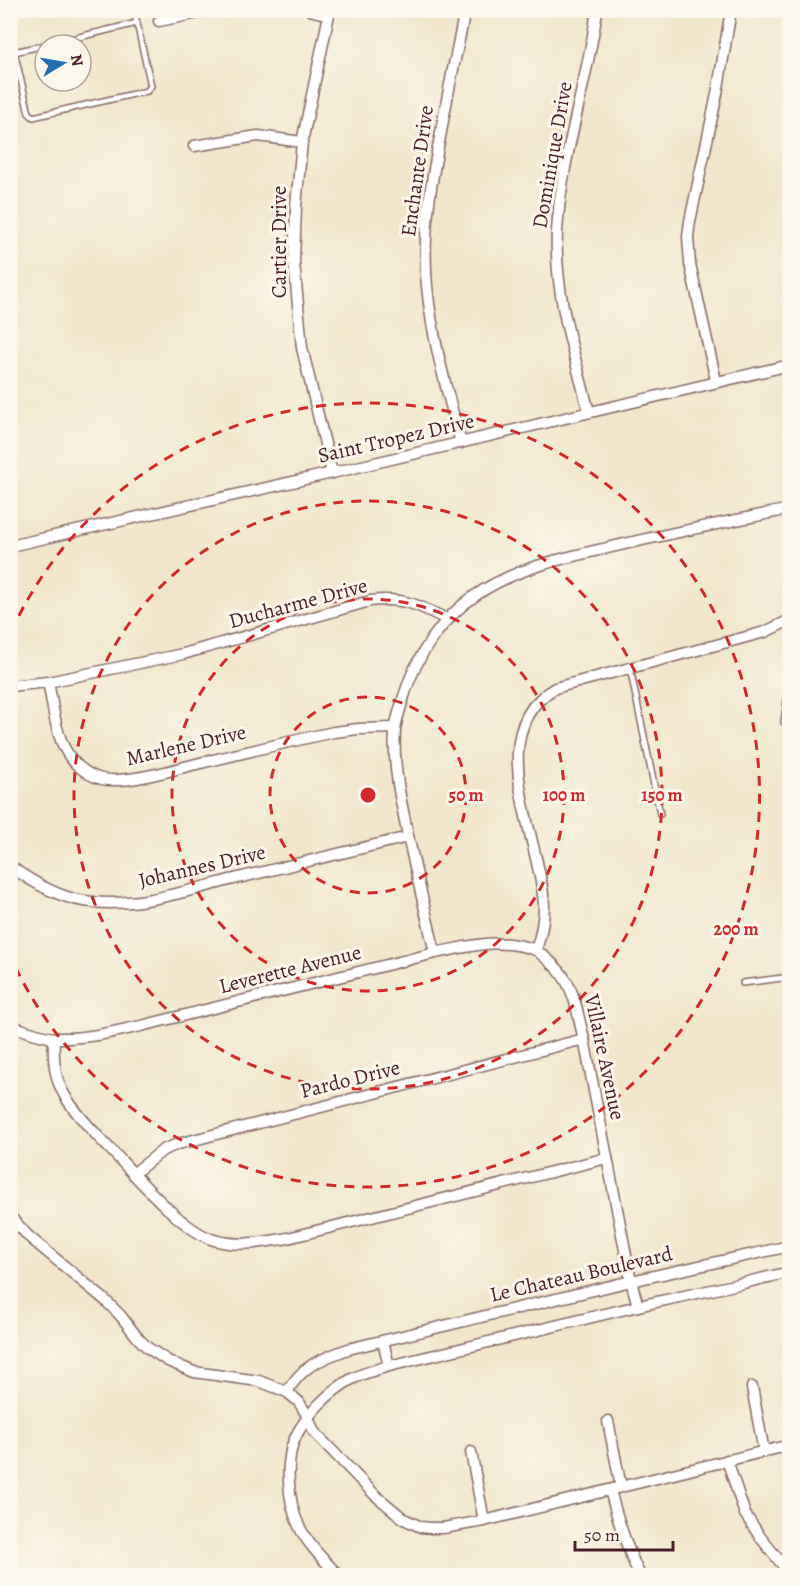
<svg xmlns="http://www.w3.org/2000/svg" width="800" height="1586" font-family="Alegreya,serif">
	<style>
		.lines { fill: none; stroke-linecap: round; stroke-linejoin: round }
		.service-casing { stroke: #846563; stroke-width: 8 }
		.minor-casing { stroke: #846563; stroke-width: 13 }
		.service { stroke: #fff; stroke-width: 5 }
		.minor { stroke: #fff; stroke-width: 10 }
		.ring { fill: none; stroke: #d62828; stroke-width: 3; stroke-dasharray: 10 8 }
		.labels { text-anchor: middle; stroke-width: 6; stroke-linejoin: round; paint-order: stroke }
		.street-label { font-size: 21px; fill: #4a1f2b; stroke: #fbf7ec }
		.centre { fill: #d62828; stroke: #fbf7ec; stroke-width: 3 }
		.ring-label { font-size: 18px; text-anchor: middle; font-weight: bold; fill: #d62828; stroke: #fbf7ec; stroke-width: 6; stroke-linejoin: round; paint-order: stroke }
	</style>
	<rect width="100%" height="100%" fill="#fbf7ec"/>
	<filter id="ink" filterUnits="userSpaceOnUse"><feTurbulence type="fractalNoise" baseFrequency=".0167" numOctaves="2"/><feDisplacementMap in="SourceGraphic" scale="12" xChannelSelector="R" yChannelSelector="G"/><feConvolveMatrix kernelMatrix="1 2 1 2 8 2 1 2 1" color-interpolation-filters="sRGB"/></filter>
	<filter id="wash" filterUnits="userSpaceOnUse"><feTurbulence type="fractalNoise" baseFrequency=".008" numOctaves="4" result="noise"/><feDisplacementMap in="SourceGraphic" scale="24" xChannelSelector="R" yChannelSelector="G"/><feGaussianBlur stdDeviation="1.35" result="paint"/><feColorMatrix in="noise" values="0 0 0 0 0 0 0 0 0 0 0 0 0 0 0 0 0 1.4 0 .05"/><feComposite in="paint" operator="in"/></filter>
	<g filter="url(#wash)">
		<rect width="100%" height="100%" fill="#f1e6cb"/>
	</g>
	<g filter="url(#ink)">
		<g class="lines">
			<g class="service-casing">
				<g id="service">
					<path d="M10 36 29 113 33 117 147 91 151 86 134 10"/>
					<path d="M46 45 137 23"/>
					<path d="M14 52 45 45"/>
					<path d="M630 668 660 814"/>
					<path d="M784 722 790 678"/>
					<path d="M743 983 790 977"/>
				</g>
			</g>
			<g class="minor-casing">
				<g id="minor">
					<path d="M310 10 329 15"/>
					<path d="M330 10 302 142 296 206 294 262 302 348 332 473"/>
					<path d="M159 21 214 10"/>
					<path d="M194 146 258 136 302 142"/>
					<path d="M716 381 690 264 688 237 690 221 717 94 731 10"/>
					<path d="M589 412C574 353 554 293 557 232 561 157 587 85 597 10"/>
					<path d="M461 443C447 391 432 339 427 286 422 234 431 182 441 132 448 91 457 51 465 10"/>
					<path d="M10 546 332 473 790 365"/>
					<path d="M48 682C54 708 55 743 75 763 82 770 92 777 102 779 124 784 169 771 192 765 239 754 286 742 334 732L358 729 395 728"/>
					<path d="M10 686 48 682 183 654 370 601C403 597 419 605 448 620"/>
					<path d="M10 866C32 882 57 897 84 901 134 909 186 891 234 879 292 865 350 851 408 837"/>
					<path d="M435 953C425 908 413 862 404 816 398 789 393 759 395 731 396 719 401 707 404 696 416 656 442 618 476 595 514 569 559 559 603 549 665 534 727 522 790 509"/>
					<path d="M10 1025C23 1030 43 1037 56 1038 85 1039 114 1032 141 1026L435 953C471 946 500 937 536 950"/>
					<path d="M54 1038C53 1058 54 1078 65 1096 77 1116 96 1134 112 1151 137 1177 179 1227 211 1239 237 1248 262 1242 288 1238L607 1158"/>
					<path d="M133 1174 163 1150 178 1144 584 1039"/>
					<path d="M10 1216 28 1236 105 1300 120 1315 138 1338 148 1348 168 1361 194 1372 259 1381 287 1392 299 1402 308 1417 314 1432 375 1495 404 1519 421 1527 431 1528H443L484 1521 790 1445"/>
					<path d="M638 1306 631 1281 584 1039C578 1018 576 994 563 976 556 965 546 958 536 950 541 935 544 920 544 905 541 839 480 731 555 688L765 632 790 620"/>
					<path d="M383 1341 389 1366"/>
					<path d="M752 1387 764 1452"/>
					<path d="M287 1392C303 1365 319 1360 348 1349L631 1281 790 1246"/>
					<path d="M608 1421 621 1487"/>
					<path d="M471 1452 484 1521"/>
					<path d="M727 1460 745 1514 761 1538 790 1574"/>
					<path d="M610 1490C618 1521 626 1547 640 1576"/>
					<path d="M339 1576C324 1560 308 1545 299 1526 288 1502 284 1460 296 1436 307 1414 329 1392 350 1380 362 1373 375 1370 389 1366L638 1306 739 1284 790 1272"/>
				</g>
			</g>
			<use href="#service" class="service"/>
			<use href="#minor" class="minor"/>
		</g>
	</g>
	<g class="ring">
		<circle cx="368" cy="795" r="98"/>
		<circle cx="368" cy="795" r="196"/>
		<circle cx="368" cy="795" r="294"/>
		<path d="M11 632A392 392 0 1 1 11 958"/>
	</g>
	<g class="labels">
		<g class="street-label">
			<text transform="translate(552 155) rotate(-80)" y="7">Dominique Drive</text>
			<text transform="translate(417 171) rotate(-82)" y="7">Enchante Drive</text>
			<text transform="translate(279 242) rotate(-90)" y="7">Cartier Drive</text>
			<text transform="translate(396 438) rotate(-13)" y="7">Saint Tropez Drive</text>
			<text transform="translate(298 603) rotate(-15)" y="7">Ducharme Drive</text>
			<text transform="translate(186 745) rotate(-13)" y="7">Marlene Drive</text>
			<text transform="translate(202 866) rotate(-13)" y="7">Johannes Drive</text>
			<text transform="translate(290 969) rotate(-14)" y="7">Leverette Avenue</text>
			<text transform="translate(605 1057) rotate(78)" y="7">Villaire Avenue</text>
			<text transform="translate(350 1079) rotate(-14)" y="7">Pardo Drive</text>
			<text transform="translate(581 1274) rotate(-13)" y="7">Le Chateau Boulevard</text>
		</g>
	</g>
	<circle cx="368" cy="795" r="9" class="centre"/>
	<g class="ring-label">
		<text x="466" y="801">50 m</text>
		<text x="564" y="801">100 m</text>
		<text x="662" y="801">150 m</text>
		<text x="736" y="935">200 m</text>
	</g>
	<rect width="800" height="1586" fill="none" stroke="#fbf7ec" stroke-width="36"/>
	<g transform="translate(63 63) rotate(79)"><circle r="28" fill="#fbf7ec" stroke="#b4a19f" stroke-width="1.5"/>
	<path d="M0-4.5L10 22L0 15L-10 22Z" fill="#1f6fb2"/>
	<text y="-9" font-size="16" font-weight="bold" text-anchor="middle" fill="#4a1f2b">N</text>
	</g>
	<path d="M575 1541v9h98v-9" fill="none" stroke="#4a1f2b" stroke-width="3"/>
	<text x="584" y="1541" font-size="18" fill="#4a1f2b" stroke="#fbf7ec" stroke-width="4.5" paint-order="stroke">50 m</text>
</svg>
